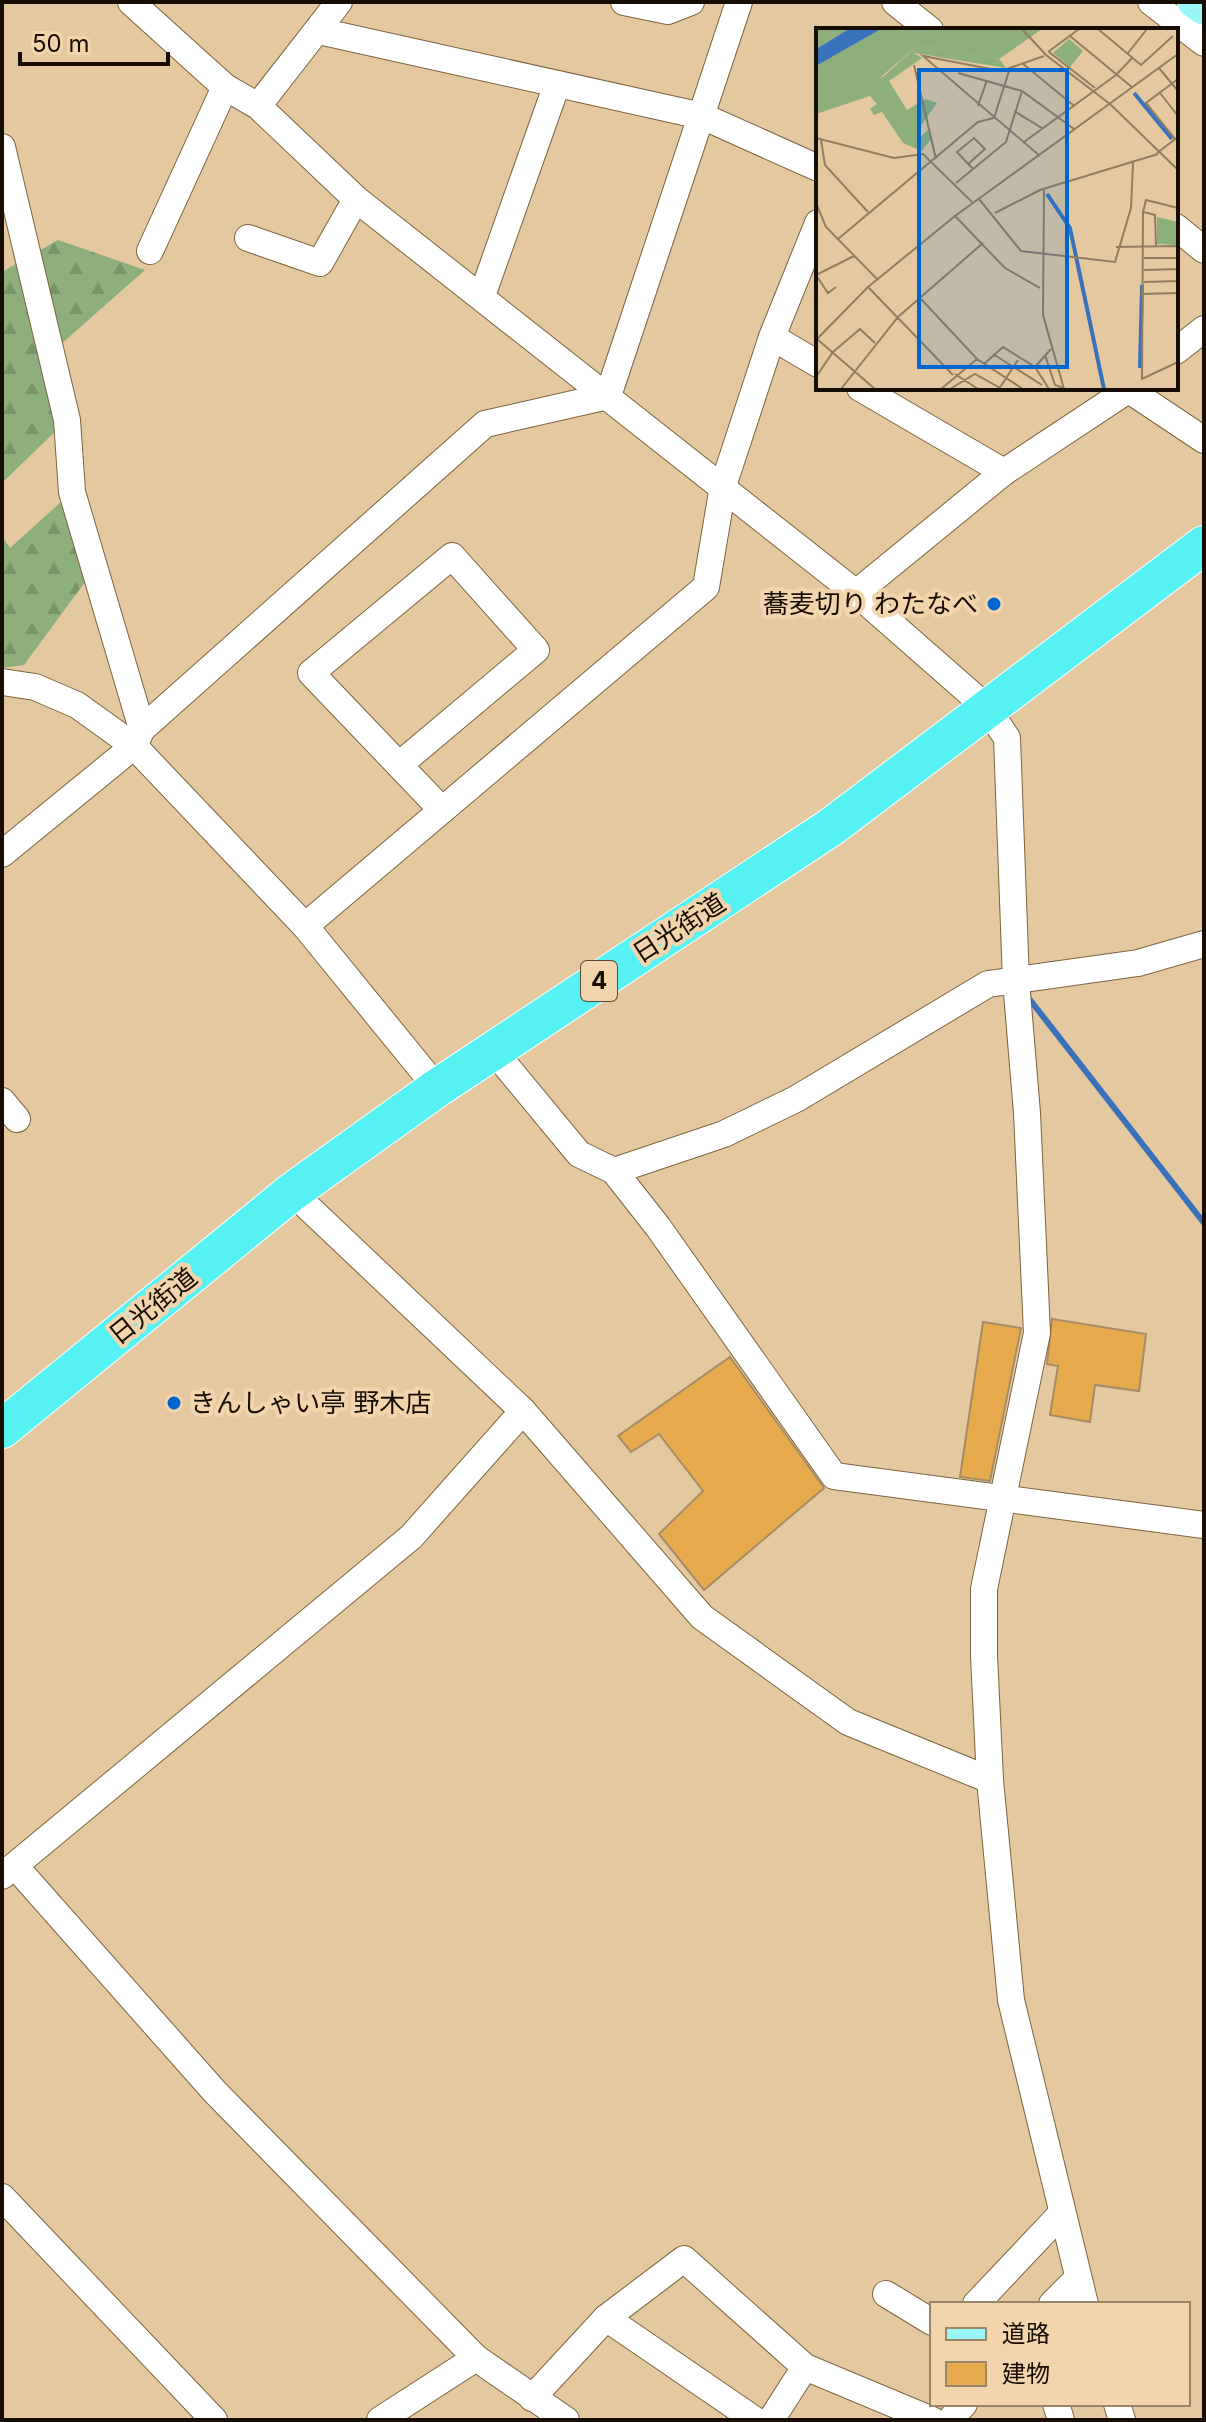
<svg xmlns="http://www.w3.org/2000/svg" width="1206" height="2422" font-family="Inter,'Noto Sans JP',sans-serif">
	<style>
		.forest { fill: url(#forest-firs) }
		.lines { fill: none; stroke-linecap: round; stroke-linejoin: round }
		.stream { stroke: #3972bb; stroke-width: 6 }
		.building { fill: #e7ab4e; stroke: #a68b65; stroke-width: 2 }
		.minor-casing { stroke: #7d643f; stroke-width: 28 }
		.major-casing { stroke: #fff; stroke-width: 34 }
		.highway-casing { stroke: #fff; stroke-width: 40 }
		.minor { stroke: #fff; stroke-width: 26 }
		.major { stroke: #99f7f8; stroke-width: 32 }
		.highway { stroke: #55f1f3; stroke-width: 38 }
		.poi-dot { fill: #0065cd; stroke: #f2d5ad; stroke-width: 3 }
		.labels { text-anchor: middle; stroke-width: 8; stroke-linejoin: round; paint-order: stroke }
		.shield { fill: #f2d5ad; stroke: #594935; stroke-width: 2 }
		.shield-label { font-size: 24px; font-weight: bold; fill: #170d02 }
		.poi-label { font-size: 26px; fill: #170d02; stroke: #f2d5ad; text-anchor: end }
		.street-label { font-size: 26px; fill: #170d02; stroke: #f2d5ad }
		.inset-river { fill: none; stroke: #3972bb; stroke-width: 4 }
		.inset-road { fill: none; stroke: #927d61; stroke-width: 2 }
		.view { fill: #0065cd; fill-opacity: 0.15; stroke: #0065cd; stroke-width: 4 }
		.inset-edge { fill: none; stroke: #170d02; stroke-width: 4 }
	</style>
	<defs>
		<pattern id="forest-firs" width="22" height="20" patternUnits="userSpaceOnUse" patternTransform="scale(2)"><rect width="22" height="20" fill="#8caf7b"/><path d="M5 1l3.5 6h-7zM16 11l3.5 6h-7z" fill="#789569"/></pattern>
	</defs>
	<rect width="100%" height="100%" fill="#e4c8a0"/>
	<g class="forest">
		<path d="M58 240 145 270 51 353 67 420 2 483V272Z"/>
		<path d="M72 492 96 567 24 665 2 668V536L10 548Z"/>
	</g>
	<g class="lines">
		<path class="stream" d="M1027 996 1204 1223"/>
	</g>
	<g class="building">
		<path d="M1052 1319 1146 1334 1139 1391 1095 1385 1090 1422 1050 1415 1058 1366 1047 1364Z"/>
		<path d="M983 1322 1021 1328 990 1481 960 1477Z"/>
		<path d="M730 1357 824 1488 704 1590 659 1534 703 1491 659 1434 631 1452 618 1436Z"/>
	</g>
	<g class="lines">
		<g class="minor-casing">
			<g id="minor">
				<path d="M131 2 225 87 258 106 356 199 856 593 987 708 1007 738 1016 981 1027 1113 1037 1333 984 1589V1656L990 1780 1011 2000 1085 2304"/>
				<path d="M624 2 668 11 691 2"/>
				<path d="M895 2 930 30"/>
				<path d="M1151 2 1204 43"/>
				<path d="M319 31 702 116 818 168"/>
				<path d="M258 106 339 2"/>
				<path d="M2 147 67 420 72 492 142 729"/>
				<path d="M1176 227 1204 250"/>
				<path d="M248 238 320 263 356 199"/>
				<path d="M150 251 225 87"/>
				<path d="M482 296 557 84"/>
				<path d="M772 337 818 364"/>
				<path d="M1176 351 1204 329"/>
				<path d="M860 388 1004 472"/>
				<path d="M1126 388 1204 440"/>
				<path d="M856 593 1004 472 1131 388"/>
				<path d="M2 682 35 687 77 705 134 746 305 926 437 1088"/>
				<path d="M399 765 536 650 452 556 311 673 442 810"/>
				<path d="M2 854 134 746 142 729 485 424 608 396 739 2"/>
				<path d="M305 926 706 587 723 486 772 337 818 223"/>
				<path d="M493 1050 579 1154 614 1171 658 1227 834 1476 1204 1525"/>
				<path d="M2 1101 17 1119"/>
				<path d="M614 1171 724 1134 796 1099 988 984 1138 963 1204 944"/>
				<path d="M292 1192 523 1411 702 1617 848 1722 990 1780"/>
				<path d="M15 1866 215 2092 476 2358 566 2420"/>
				<path d="M2 1876 411 1537 523 1411"/>
				<path d="M2 2197 214 2420"/>
				<path d="M886 2294 932 2322"/>
				<path d="M976 2304 1062 2213"/>
				<path d="M1052 2304 1077 2279"/>
				<path d="M606 2318 755 2420"/>
				<path d="M532 2398 606 2318 684 2259 805 2367 932 2420"/>
				<path d="M1056 2404 1061 2420"/>
				<path d="M1117 2404 1122 2420"/>
				<path d="M380 2420 476 2358"/>
				<path d="M771 2420 805 2367"/>
				<path d="M950 2420 964 2404"/>
			</g>
		</g>
		<g class="major-casing">
			<path id="major" d="M1194 2 1204 9"/>
		</g>
		<g class="highway-casing">
			<path id="highway" d="M2 1429 292 1192 437 1088 831 827 1204 545"/>
		</g>
		<use href="#minor" class="minor"/>
		<use href="#major" class="major"/>
		<use href="#highway" class="highway"/>
	</g>
	<g class="poi-dot">
		<circle cx="994" cy="604" r="8"/>
		<circle cx="174" cy="1403" r="8"/>
	</g>
	<g class="labels">
		<rect class="shield" x="581" y="961" width="36" height="40" rx="6"/>
		<g class="shield-label">
			<text x="599" y="989">4</text>
		</g>
		<g class="poi-label">
			<text x="978" y="613">蕎麦切り わたなべ</text>
			<text x="190" y="1412" text-anchor="start">きんしゃい亭 野木店</text>
		</g>
		<g class="street-label">
			<text transform="translate(679 928) rotate(-33)" y="9">日光街道</text>
			<text transform="translate(153 1306) rotate(-39)" y="9">日光街道</text>
		</g>
	</g>
	<g transform="translate(816 28)">
		<rect width="362" height="362" fill="#e4c8a0"/>
		<path d="M253 11 267 23 254 39 237 25ZM341 189 362 194V217L341 216Z" fill="#8caf7b"/>
		<path d="M102 17 183 31 190 40 98 25 106 30 73 53 91 82 110 71 121 75 101 103 104 109 112 102 115 111 106 123 87 115 66 84 58 87 54 81 61 76 54 68 0 86V79L68 48Z" fill="#8caf7b"/>
		<path d="M0 1H33L0 21ZM65 1H226L183 31 102 17 59 54 0 79V38Z" fill="#8caf7b"/>
		<path d="M33 1H65L0 38V21Z" fill="#3972bb"/>
		<path class="inset-river" d="M318 65 356 111M231 166 254 200 288 361M324 340 326 257"/>
		<path class="inset-road" d="M206 1 230 27 294 76M282 1 325 37 357 8M254 8 317 60M232 24 263 1M233 24 279 60M312 25 331 1M206 35 257 77M98 37 120 131M343 40 362 63M142 45 206 63 258 101M344 65 362 88M294 76 362 142M162 78 171 52M198 83 226 100M0 110 78 130 107 126 156 174M359 111 330 75 362 51M5 112 9 137 52 184M208 114 300 47 317 29M341 125 362 109M224 128 107 28 185 43 228 28M152 136 169 121 158 110 141 124 157 141M140 155 190 114 206 63M228 162 227 287 248 361M163 171 205 223 299 234 315 180 317 135M0 175 10 199 61 251M362 180 330 172 327 184 326 351 362 334M328 184 339 187 340 218M179 185 224 162 342 126M139 188 189 240 224 260M22 211 162 94 178 90 194 40M361 218 362 254M300 219 362 218M328 230H362M328 242 362 241M328 254 362 253M20 259 12 265 0 247 38 228M53 260 137 347M324 266 362 265M105 271 161 331 207 361M1 311 59 361M0 312 52 259 139 188 362 26M177 326 226 357M229 327 239 357 250 361M168 336 187 319 219 339 233 361M219 339 235 321M139 346 162 361M0 349 17 324 44 301 59 315M25 361 82 289 167 215M125 361 161 331M134 361 159 346 186 361M183 361 202 332"/>
		<path class="view" d="M103 42H251V339H103Z"/>
		<rect width="362" height="362" class="inset-edge"/>
	</g>
	<rect width="1206" height="2422" fill="none" stroke="#170d02" stroke-width="8"/>
	<rect x="930" y="2302" width="260" height="104" fill="#f2d5ad" stroke="#9a8569" stroke-width="2"/>
	<rect x="946" y="2328" width="40" height="12" fill="#99f7f8" stroke="#9a8569" stroke-width="2"/>
	<text x="1002" y="2342" font-size="24" fill="#170d02">道路</text>
	<rect x="946" y="2362" width="40" height="24" fill="#e7ab4e" stroke="#9a8569" stroke-width="2"/>
	<text x="1002" y="2382" font-size="24" fill="#170d02">建物</text>
	<path d="M20 52v12h148v-12" fill="none" stroke="#170d02" stroke-width="4"/>
	<text x="32" y="52" font-size="24" fill="#170d02" stroke="#f2d5ad" stroke-width="6" paint-order="stroke">50 m</text>
</svg>
